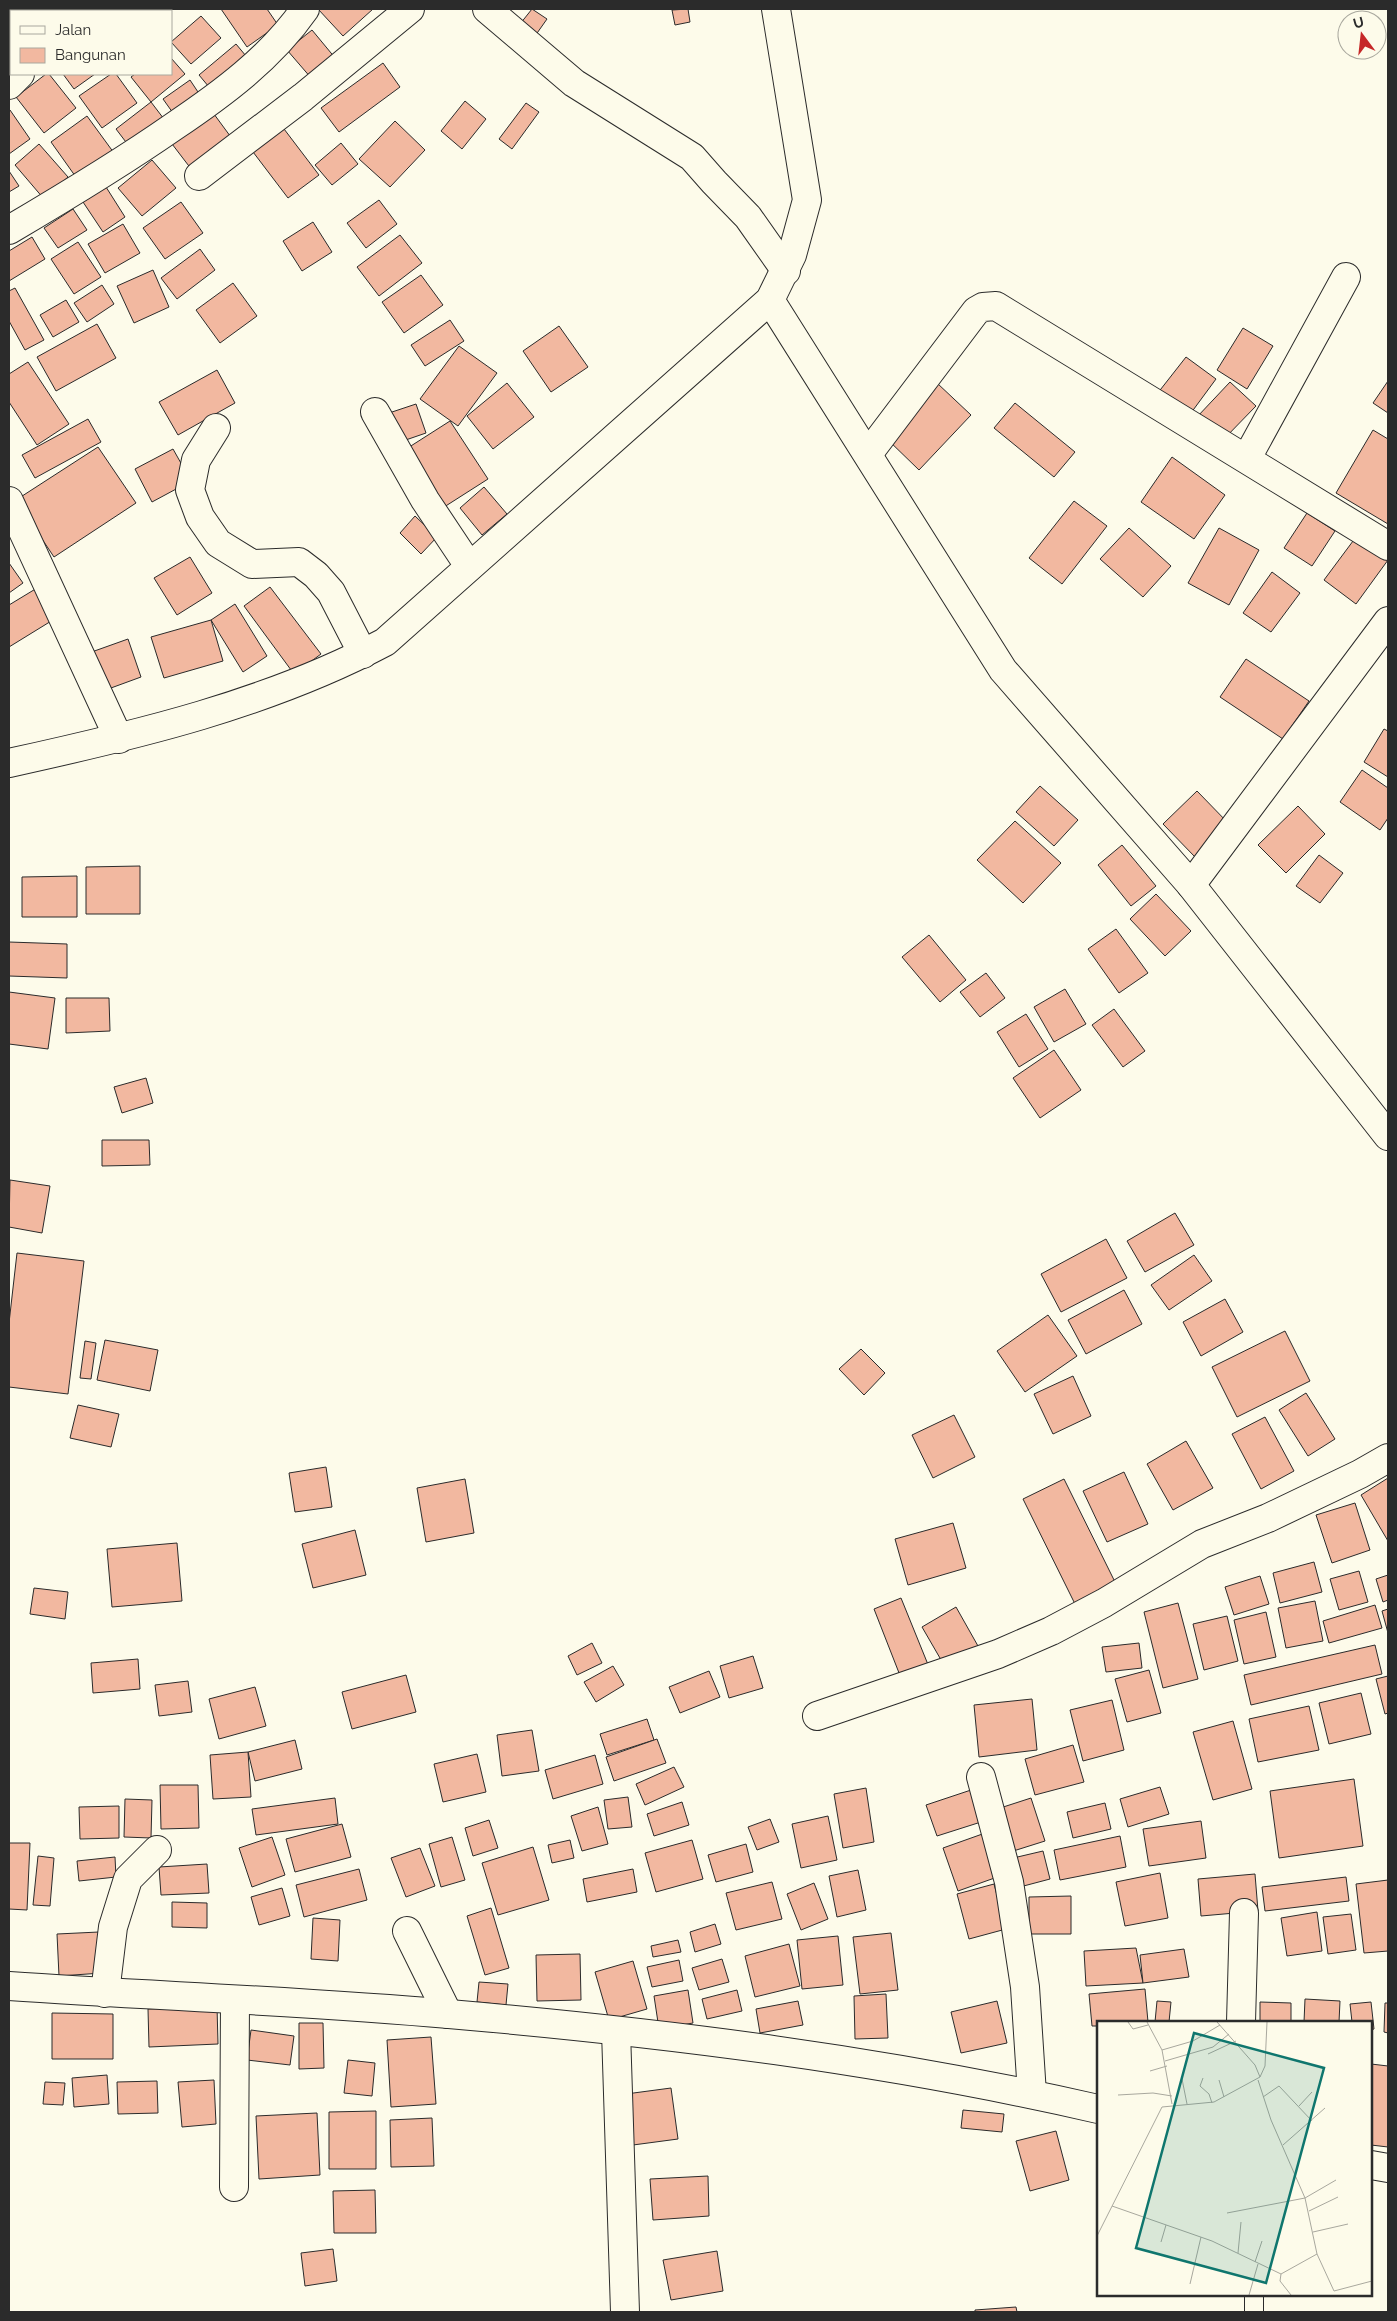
<svg xmlns="http://www.w3.org/2000/svg" width="1397" height="2321" font-family="Raleway,sans-serif">
	<style>
		.building { fill: #f2b8a0; stroke: #2b2b2b }
		.lines { fill: none; stroke-linecap: round; stroke-linejoin: round }
		.service-casing { stroke: #2b2b2b; stroke-width: 20 }
		.minor-casing { stroke: #2b2b2b; stroke-width: 30 }
		.tertiary-casing { stroke: #2b2b2b; stroke-width: 30 }
		.service { stroke: #fdfbea; stroke-width: 18 }
		.minor { stroke: #fdfbea; stroke-width: 28 }
		.tertiary { stroke: #fdfbea; stroke-width: 28 }
		.inset-road { fill: none; stroke: #a9a89e; stroke-width: 1 }
		.view { fill: #0f766e; fill-opacity: 0.15; stroke: #0f766e; stroke-width: 2.5 }
		.inset-edge { fill: none; stroke: #2b2b2b; stroke-width: 2.5 }
	</style>
	<rect width="100%" height="100%" fill="#fdfbea"/>
	<g class="building">
		<path d="M221 9H267L278 25 247 47Z"/>
		<path d="M318 9H373L343 36Z"/>
		<path d="M532 9 547 19 535 36 520 24Z"/>
		<path d="M688 9 690 22 675 25 672 10Z"/>
		<path d="M201 16 221 38 191 64 171 42Z"/>
		<path d="M312 30 336 59 312 79 287 50Z"/>
		<path d="M11 34V72L9 74V36Z"/>
		<path d="M236 44 251 62 214 93 199 75Z"/>
		<path d="M171 58 185 74 151 102 131 77 135 74H171Z"/>
		<path d="M383 63 400 87 339 132 321 108Z"/>
		<path d="M46 74H49L76 108 44 133 16 97Z"/>
		<path d="M63 74H95L74 89Z"/>
		<path d="M111 74H116L137 103 102 128 79 96Z"/>
		<path d="M190 80 204 101 178 120 163 99Z"/>
		<path d="M465 101 486 119 462 149 441 131Z"/>
		<path d="M151 102 167 123 132 150 116 129Z"/>
		<path d="M526 103 539 112 512 149 499 139Z"/>
		<path d="M10 110 30 139 9 154V111Z"/>
		<path d="M211 110 236 144 195 174 169 140Z"/>
		<path d="M87 116 114 153 78 180 51 142Z"/>
		<path d="M395 121 425 150 390 187 359 159Z"/>
		<path d="M281 125 319 175 288 198 250 148Z"/>
		<path d="M341 143 358 164 332 185 315 165Z"/>
		<path d="M39 144 68 177 44 199 15 165Z"/>
		<path d="M152 160 176 188 142 216 118 188Z"/>
		<path d="M9 171 19 186 9 192Z"/>
		<path d="M106 187 125 217 103 232 83 202Z"/>
		<path d="M379 200 397 224 366 248 347 223Z"/>
		<path d="M181 202 203 233 165 259 143 228Z"/>
		<path d="M73 209 87 230 58 248 44 228Z"/>
		<path d="M313 222 332 252 302 271 283 241Z"/>
		<path d="M123 224 140 253 105 273 88 244Z"/>
		<path d="M400 235 422 263 379 296 357 267Z"/>
		<path d="M32 237 45 259 9 281V251Z"/>
		<path d="M78 242 101 277 74 294 51 259Z"/>
		<path d="M200 249 215 270 177 299 161 278Z"/>
		<path d="M153 270 169 307 134 323 117 286Z"/>
		<path d="M421 275 443 305 404 333 382 302Z"/>
		<path d="M233 283 257 316 220 343 196 310Z"/>
		<path d="M102 285 114 304 87 322 74 303Z"/>
		<path d="M15 288 44 340 25 350 9 321V291Z"/>
		<path d="M66 300 79 322 53 337 40 315Z"/>
		<path d="M450 320 464 341 425 366 411 345Z"/>
		<path d="M97 324 116 358 56 391 37 357Z"/>
		<path d="M559 326 588 367 551 392 523 351Z"/>
		<path d="M1243 328 1273 346 1247 389 1217 370Z"/>
		<path d="M459 346 497 373 458 426 420 399Z"/>
		<path d="M1186 357 1216 379 1188 417 1157 394Z"/>
		<path d="M28 362 69 424 37 445 9 402V374Z"/>
		<path d="M217 370 235 403 178 435 159 402Z"/>
		<path d="M1388 381V413L1373 403Z"/>
		<path d="M1230 382 1256 406 1222 441 1197 417Z"/>
		<path d="M507 383 534 417 493 449 467 416Z"/>
		<path d="M937 383 971 415 919 470 885 437Z"/>
		<path d="M1015 403 1075 452 1054 477 994 428Z"/>
		<path d="M416 404 426 433 397 443 386 414Z"/>
		<path d="M88 419 101 442 35 478 22 455Z"/>
		<path d="M450 421 488 479 441 509 403 451Z"/>
		<path d="M1373 430 1388 439V524L1336 493Z"/>
		<path d="M98 447 136 503 54 557 16 500Z"/>
		<path d="M173 449 191 481 152 502 135 469Z"/>
		<path d="M1172 457 1225 495 1194 539 1141 502Z"/>
		<path d="M484 487 507 514 482 535 460 508Z"/>
		<path d="M1074 501 1107 526 1062 584 1029 558Z"/>
		<path d="M1307 513 1335 531 1312 566 1284 548Z"/>
		<path d="M415 516 437 537 421 554 400 533Z"/>
		<path d="M1129 528 1171 566 1143 597 1100 559Z"/>
		<path d="M1219 528 1259 550 1229 605 1188 583Z"/>
		<path d="M1356 537 1388 560 1356 604 1324 580Z"/>
		<path d="M190 557 212 593 177 615 154 578Z"/>
		<path d="M9 563 23 583 9 593Z"/>
		<path d="M1272 572 1300 593 1271 632 1243 613Z"/>
		<path d="M42 585 61 615 9 647V605Z"/>
		<path d="M270 587 321 654 294 674 244 606Z"/>
		<path d="M235 604 267 656 243 672 211 620Z"/>
		<path d="M211 620 223 661 164 678 151 637Z"/>
		<path d="M128 639 141 677 100 692 86 654Z"/>
		<path d="M1246 659 1309 701 1283 739 1220 697Z"/>
		<path d="M1384 729 1388 731V777L1364 762Z"/>
		<path d="M1362 770 1388 788V818L1380 830 1340 802Z"/>
		<path d="M1040 786 1078 820 1054 846 1016 812Z"/>
		<path d="M1197 791 1230 825 1196 858 1163 824Z"/>
		<path d="M1298 806 1325 834 1286 873 1258 845Z"/>
		<path d="M1015 821 1061 863 1023 903 977 860Z"/>
		<path d="M1122 845 1156 886 1131 906 1098 865Z"/>
		<path d="M1319 855 1343 873 1320 903 1296 886Z"/>
		<path d="M140 866V914H86V867Z"/>
		<path d="M77 876V917H22V877Z"/>
		<path d="M1156 894 1191 931 1165 956 1130 919Z"/>
		<path d="M1116 929 1148 973 1119 993 1088 949Z"/>
		<path d="M929 935 966 980 940 1002 902 957Z"/>
		<path d="M9 942 67 944V978L9 976Z"/>
		<path d="M986 973 1005 998 980 1017 960 992Z"/>
		<path d="M1065 989 1086 1024 1054 1042 1034 1007Z"/>
		<path d="M9 992 55 998 48 1049 9 1044Z"/>
		<path d="M66 998H109L110 1031 66 1033Z"/>
		<path d="M1114 1009 1145 1051 1123 1067 1092 1025Z"/>
		<path d="M1026 1014 1048 1049 1019 1067 997 1032Z"/>
		<path d="M1054 1050 1081 1090 1040 1118 1013 1078Z"/>
		<path d="M146 1078 153 1103 122 1113 114 1087Z"/>
		<path d="M102 1140H149L150 1165 102 1166Z"/>
		<path d="M10 1180 50 1186 42 1233 9 1227Z"/>
		<path d="M1175 1213 1194 1245 1145 1272 1127 1241Z"/>
		<path d="M1106 1239 1127 1278 1061 1312 1041 1274Z"/>
		<path d="M17 1253 84 1261 68 1394 9 1387V1323Z"/>
		<path d="M1194 1255 1212 1281 1169 1310 1151 1285Z"/>
		<path d="M1124 1290 1142 1324 1086 1354 1068 1320Z"/>
		<path d="M1225 1299 1243 1332 1201 1356 1183 1322Z"/>
		<path d="M1048 1315 1077 1356 1025 1392 997 1351Z"/>
		<path d="M1285 1331 1310 1381 1237 1417 1212 1367Z"/>
		<path d="M105 1340 158 1350 150 1391 97 1380Z"/>
		<path d="M85 1341 96 1343 91 1379 80 1378Z"/>
		<path d="M861 1349 885 1373 864 1395 839 1369Z"/>
		<path d="M1073 1376 1091 1416 1053 1434 1034 1394Z"/>
		<path d="M1306 1393 1335 1439 1308 1456 1279 1410Z"/>
		<path d="M78 1405 119 1414 111 1447 70 1438Z"/>
		<path d="M954 1415 975 1457 933 1478 912 1435Z"/>
		<path d="M1265 1417 1294 1471 1261 1489 1232 1434Z"/>
		<path d="M1186 1441 1213 1488 1173 1510 1147 1464Z"/>
		<path d="M326 1467 332 1507 295 1512 289 1473Z"/>
		<path d="M1124 1472 1148 1524 1107 1542 1083 1491Z"/>
		<path d="M1388 1478V1541L1361 1495Z"/>
		<path d="M465 1479 474 1533 426 1542 417 1488Z"/>
		<path d="M1064 1479 1117 1586 1076 1606 1023 1499Z"/>
		<path d="M1355 1503 1370 1550 1332 1563 1316 1515Z"/>
		<path d="M953 1523 966 1568 908 1585 895 1539Z"/>
		<path d="M355 1530 366 1575 313 1588 302 1544Z"/>
		<path d="M177 1543 182 1601 112 1607 107 1549Z"/>
		<path d="M1314 1562 1322 1592 1280 1603 1273 1573Z"/>
		<path d="M1359 1571 1368 1602 1339 1610 1330 1579Z"/>
		<path d="M1388 1575V1600L1383 1602 1376 1579Z"/>
		<path d="M1260 1576 1269 1604 1234 1615 1225 1587Z"/>
		<path d="M34 1588 68 1592 65 1619 30 1614Z"/>
		<path d="M901 1598 929 1667 901 1678 874 1609Z"/>
		<path d="M1315 1601 1323 1641 1286 1648 1278 1608Z"/>
		<path d="M1178 1603 1198 1679 1163 1688 1144 1612Z"/>
		<path d="M1375 1605 1382 1628 1329 1643 1323 1621Z"/>
		<path d="M956 1607 978 1646 944 1665 922 1627Z"/>
		<path d="M1388 1609V1633L1382 1611Z"/>
		<path d="M1266 1612 1276 1657 1244 1664 1234 1620Z"/>
		<path d="M1227 1616 1238 1661 1204 1670 1193 1624Z"/>
		<path d="M592 1643 602 1663 577 1675 568 1656Z"/>
		<path d="M1139 1643 1142 1668 1106 1672 1102 1647Z"/>
		<path d="M1375 1645 1382 1674 1251 1705 1244 1675Z"/>
		<path d="M753 1656 763 1688 729 1698 720 1666Z"/>
		<path d="M138 1659 140 1689 93 1693 91 1663Z"/>
		<path d="M613 1666 624 1685 596 1702 584 1682Z"/>
		<path d="M1149 1670 1161 1713 1127 1722 1115 1679Z"/>
		<path d="M709 1671 720 1697 680 1713 669 1687Z"/>
		<path d="M406 1675 416 1712 352 1729 342 1692Z"/>
		<path d="M1388 1676V1713L1385 1714 1376 1679Z"/>
		<path d="M188 1681 192 1712 159 1716 155 1685Z"/>
		<path d="M255 1687 266 1726 219 1739 209 1699Z"/>
		<path d="M1361 1693 1371 1734 1329 1744 1319 1703Z"/>
		<path d="M1032 1699 1037 1750 979 1757 974 1705Z"/>
		<path d="M1112 1700 1124 1750 1083 1761 1070 1710Z"/>
		<path d="M1309 1706 1319 1750 1258 1762 1249 1719Z"/>
		<path d="M647 1719 654 1740 607 1755 600 1734Z"/>
		<path d="M1233 1721 1252 1789 1213 1800 1193 1732Z"/>
		<path d="M532 1730 539 1771 502 1776 497 1735Z"/>
		<path d="M657 1739 666 1763 614 1781 606 1757Z"/>
		<path d="M295 1740 302 1769 255 1781 248 1752Z"/>
		<path d="M1073 1745 1084 1782 1035 1795 1025 1759Z"/>
		<path d="M248 1752 251 1797 213 1799 210 1755Z"/>
		<path d="M477 1754 486 1792 443 1802 434 1764Z"/>
		<path d="M595 1755 603 1784 553 1799 545 1770Z"/>
		<path d="M674 1767 684 1787 645 1805 636 1784Z"/>
		<path d="M1354 1779 1363 1846 1279 1858 1270 1791Z"/>
		<path d="M160 1785H198L199 1828 161 1829Z"/>
		<path d="M1160 1787 1169 1814 1128 1827 1120 1799Z"/>
		<path d="M866 1788 874 1842 843 1848 834 1794Z"/>
		<path d="M971 1790 981 1822 937 1836 926 1805Z"/>
		<path d="M628 1797 632 1827 608 1829 604 1800Z"/>
		<path d="M335 1798 338 1824 256 1835 252 1809Z"/>
		<path d="M1031 1798 1045 1841 1007 1853 994 1810Z"/>
		<path d="M125 1799 152 1800 151 1838 124 1837Z"/>
		<path d="M682 1802 689 1825 654 1836 647 1814Z"/>
		<path d="M1105 1803 1111 1829 1073 1838 1067 1812Z"/>
		<path d="M119 1806V1838L80 1839 79 1807Z"/>
		<path d="M598 1807 608 1844 582 1851 571 1816Z"/>
		<path d="M828 1816 837 1860 801 1868 792 1824Z"/>
		<path d="M770 1819 779 1842 757 1850 748 1827Z"/>
		<path d="M489 1820 498 1848 473 1856 465 1828Z"/>
		<path d="M1201 1821 1206 1858 1149 1866 1143 1829Z"/>
		<path d="M342 1824 351 1857 295 1872 286 1839Z"/>
		<path d="M988 1832 1003 1875 958 1891 943 1848Z"/>
		<path d="M1120 1836 1126 1867 1060 1880 1054 1850Z"/>
		<path d="M272 1837 285 1875 252 1887 239 1848Z"/>
		<path d="M452 1837 465 1880 441 1887 429 1844Z"/>
		<path d="M570 1840 574 1858 552 1863 548 1845Z"/>
		<path d="M692 1840 703 1879 656 1892 645 1853Z"/>
		<path d="M9 1843H30L27 1910 9 1909Z"/>
		<path d="M746 1844 753 1872 716 1882 708 1855Z"/>
		<path d="M533 1847 549 1900 498 1915 482 1863Z"/>
		<path d="M420 1848 435 1886 406 1897 391 1858Z"/>
		<path d="M1043 1851 1050 1879 1016 1888 1009 1859Z"/>
		<path d="M38 1856 54 1858 50 1906 33 1905Z"/>
		<path d="M115 1857 116 1877 79 1881 77 1861Z"/>
		<path d="M207 1864 209 1893 161 1895 159 1867Z"/>
		<path d="M359 1869 367 1900 304 1917 296 1885Z"/>
		<path d="M633 1869 637 1892 587 1902 583 1879Z"/>
		<path d="M858 1870 866 1910 837 1917 829 1876Z"/>
		<path d="M1160 1873 1168 1918 1125 1926 1116 1882Z"/>
		<path d="M1255 1874 1258 1911 1201 1916 1198 1879Z"/>
		<path d="M1346 1877 1349 1901 1265 1911 1262 1887Z"/>
		<path d="M1388 1880V1951L1364 1953 1356 1884Z"/>
		<path d="M772 1882 782 1919 736 1930 726 1893Z"/>
		<path d="M814 1883 828 1919 801 1930 787 1894Z"/>
		<path d="M994 1884 1006 1929 969 1939 957 1894Z"/>
		<path d="M282 1888 290 1916 259 1925 251 1897Z"/>
		<path d="M1071 1896V1934H1029V1897Z"/>
		<path d="M172 1902 207 1903V1928L172 1927Z"/>
		<path d="M491 1908 509 1968 485 1975 467 1916Z"/>
		<path d="M1317 1912 1322 1951 1287 1956 1281 1918Z"/>
		<path d="M1351 1914 1356 1950 1328 1954 1323 1917Z"/>
		<path d="M313 1918 340 1920 338 1961 311 1959Z"/>
		<path d="M715 1924 721 1944 695 1952 690 1932Z"/>
		<path d="M99 1932 102 1973 59 1976 57 1934Z"/>
		<path d="M891 1933 898 1990 860 1994 853 1937Z"/>
		<path d="M838 1936 843 1985 802 1989 797 1940Z"/>
		<path d="M678 1940 681 1952 653 1957 651 1946Z"/>
		<path d="M789 1944 800 1986 755 1997 745 1956Z"/>
		<path d="M1136 1948 1143 1983 1086 1986 1084 1951Z"/>
		<path d="M1184 1949 1189 1977 1143 1983 1140 1955Z"/>
		<path d="M580 1954 581 2000 537 2001 536 1955Z"/>
		<path d="M722 1959 729 1982 699 1990 692 1968Z"/>
		<path d="M679 1960 683 1981 652 1987 647 1967Z"/>
		<path d="M633 1961 647 2009 609 2020 595 1972Z"/>
		<path d="M479 1982 508 1984 506 2005 477 2002Z"/>
		<path d="M1145 1989 1148 2022H1098V2026H1092L1089 1994Z"/>
		<path d="M688 1990 693 2023 659 2029 654 1996Z"/>
		<path d="M737 1990 742 2011 707 2019 702 1999Z"/>
		<path d="M886 1994 888 2038 855 2039 854 1996Z"/>
		<path d="M1305 1999 1340 2001 1339 2022H1304Z"/>
		<path d="M798 2001 803 2025 760 2033 756 2009Z"/>
		<path d="M997 2001 1007 2043 961 2053 951 2012Z"/>
		<path d="M1157 2001 1171 2002 1169 2022H1155Z"/>
		<path d="M1260 2002 1291 2003V2022H1260Z"/>
		<path d="M1371 2002 1374 2029 1371 2030V2022H1352L1350 2004Z"/>
		<path d="M1385 2003H1388V2033L1384 2032Z"/>
		<path d="M217 2006 218 2044 149 2047 148 2009Z"/>
		<path d="M52 2013 113 2014V2059H52Z"/>
		<path d="M299 2023H323L324 2068 299 2069Z"/>
		<path d="M251 2030 294 2036 290 2065 247 2060Z"/>
		<path d="M431 2037 436 2104 391 2107 387 2040Z"/>
		<path d="M348 2060 375 2063 372 2096 344 2093Z"/>
		<path d="M1371 2064 1388 2066V2147L1371 2145Z"/>
		<path d="M107 2075 109 2104 74 2107 72 2078Z"/>
		<path d="M214 2080 216 2124 182 2127 178 2082Z"/>
		<path d="M157 2081 158 2113 118 2114 117 2082Z"/>
		<path d="M45 2082 65 2083 63 2105 43 2104Z"/>
		<path d="M671 2088 678 2139 633 2145 626 2094Z"/>
		<path d="M963 2110 1004 2114 1002 2132 961 2128Z"/>
		<path d="M376 2111V2169H329V2112Z"/>
		<path d="M317 2113 320 2175 259 2179 256 2116Z"/>
		<path d="M432 2118 434 2166 391 2167 390 2120Z"/>
		<path d="M1056 2131 1069 2180 1030 2191 1016 2141Z"/>
		<path d="M708 2176 709 2216 653 2220 650 2179Z"/>
		<path d="M375 2190 376 2233H334L333 2191Z"/>
		<path d="M333 2249 337 2281 305 2286 301 2253Z"/>
		<path d="M717 2251 723 2291 671 2300 663 2260Z"/>
		<path d="M1016 2307 1017 2312H975V2310Z"/>
	</g>
	<g class="lines">
		<g class="service-casing">
			<path id="service" d="M1254 2312V2295"/>
		</g>
		<g class="minor-casing">
			<g id="minor">
				<path d="M83 11 85 9"/>
				<path d="M9 85 20 74"/>
				<path d="M199 176 303 97 410 9"/>
				<path d="M9 230C65 197 120 164 173 127 222 94 271 58 305 9"/>
				<path d="M770 300 1003 670 1191 885 1388 1136"/>
				<path d="M375 412 425 500 469 566"/>
				<path d="M216 428 196 460 190 490 200 517 218 543 252 564 299 562 316 575 331 592 363 654"/>
				<path d="M868 454 976 311 983 307 996 306 1388 546"/>
				<path d="M1247 458 1346 277"/>
				<path d="M9 501 119 739"/>
				<path d="M1191 885 1388 621"/>
				<path d="M817 1716 998 1654 1051 1631 1104 1603 1202 1544 1268 1518 1360 1474 1388 1458"/>
				<path d="M981 1777 1009 1882 1025 1987 1032 2094"/>
				<path d="M407 1931 448 2014"/>
				<path d="M9 1986C155 1996 303 2001 449 2014 667 2033 885 2060 1098 2109"/>
				<path d="M105 1993 113 1927 128 1879 157 1850"/>
				<path d="M1241 2022 1244 1913"/>
				<path d="M616 2031 625 2312"/>
				<path d="M1371 2165 1388 2168"/>
				<path d="M234 2187 235 2000"/>
			</g>
		</g>
		<g class="tertiary-casing">
			<g id="tertiary">
				<path d="M487 9 574 83 692 157 714 182 748 217 786 271"/>
				<path d="M9 763C137 735 268 704 385 642L770 300 792 255 807 200 776 9"/>
			</g>
		</g>
		<use href="#service" class="service"/>
		<use href="#minor" class="minor"/>
		<use href="#tertiary" class="tertiary"/>
	</g>
	<g transform="translate(1097 2021)">
		<rect width="275" height="275" fill="#fdfbea"/>
		<path class="inset-road" d="M31 1 36 8 51 4M50 1 65 29 75 83M120 1 158 44 163 56M65 29 96 20 123 4M111 33 139 20M68 40 116 26 132 13M53 50 70 45M106 57 103 65 112 73 115 82M85 58 90 83M122 59 127 76M161 59 174 99 208 177 220 233 237 270 275 260M21 74 56 72 75 75M166 76 182 65 215 100M202 85 215 71M186 124 228 87M15 185 115 220 184 253 220 233M212 190 241 176M130 192 208 177 239 159M216 211 251 203M0 215 65 86 117 81 163 56 168 45 170 1M64 221 69 204M141 232 144 201M158 241 165 220M184 253 183 260 194 274M93 263 104 216M152 274 161 243"/>
		<path class="view" d="M97 12 227 47 169 262 39 227Z"/>
		<rect width="275" height="275" class="inset-edge"/>
	</g>
	<rect width="1397" height="2321" fill="none" stroke="#2b2b2b" stroke-width="20"/>
	<rect x="10" y="10" width="162" height="65" fill="#fdfbea" stroke="#a9a89e"/>
	<rect x="20" y="26" width="25" height="8" fill="#fdfbea" stroke="#a9a89e"/>
	<text x="55" y="35" font-size="15" fill="#2b2b2b">Jalan</text>
	<rect x="20" y="48" width="25" height="15" fill="#f2b8a0" stroke="#a9a89e"/>
	<text x="55" y="60" font-size="15" fill="#2b2b2b">Bangunan</text>
	<g transform="translate(1362 35) rotate(345)"><circle r="24" fill="#fdfbea" stroke="#a9a89e"/>
	<path d="M0-4L9 19L0 12L-9 19Z" fill="#c62828"/>
	<text y="-8" font-size="14" font-weight="bold" text-anchor="middle" fill="#2b2b2b">U</text>
	</g>
</svg>
